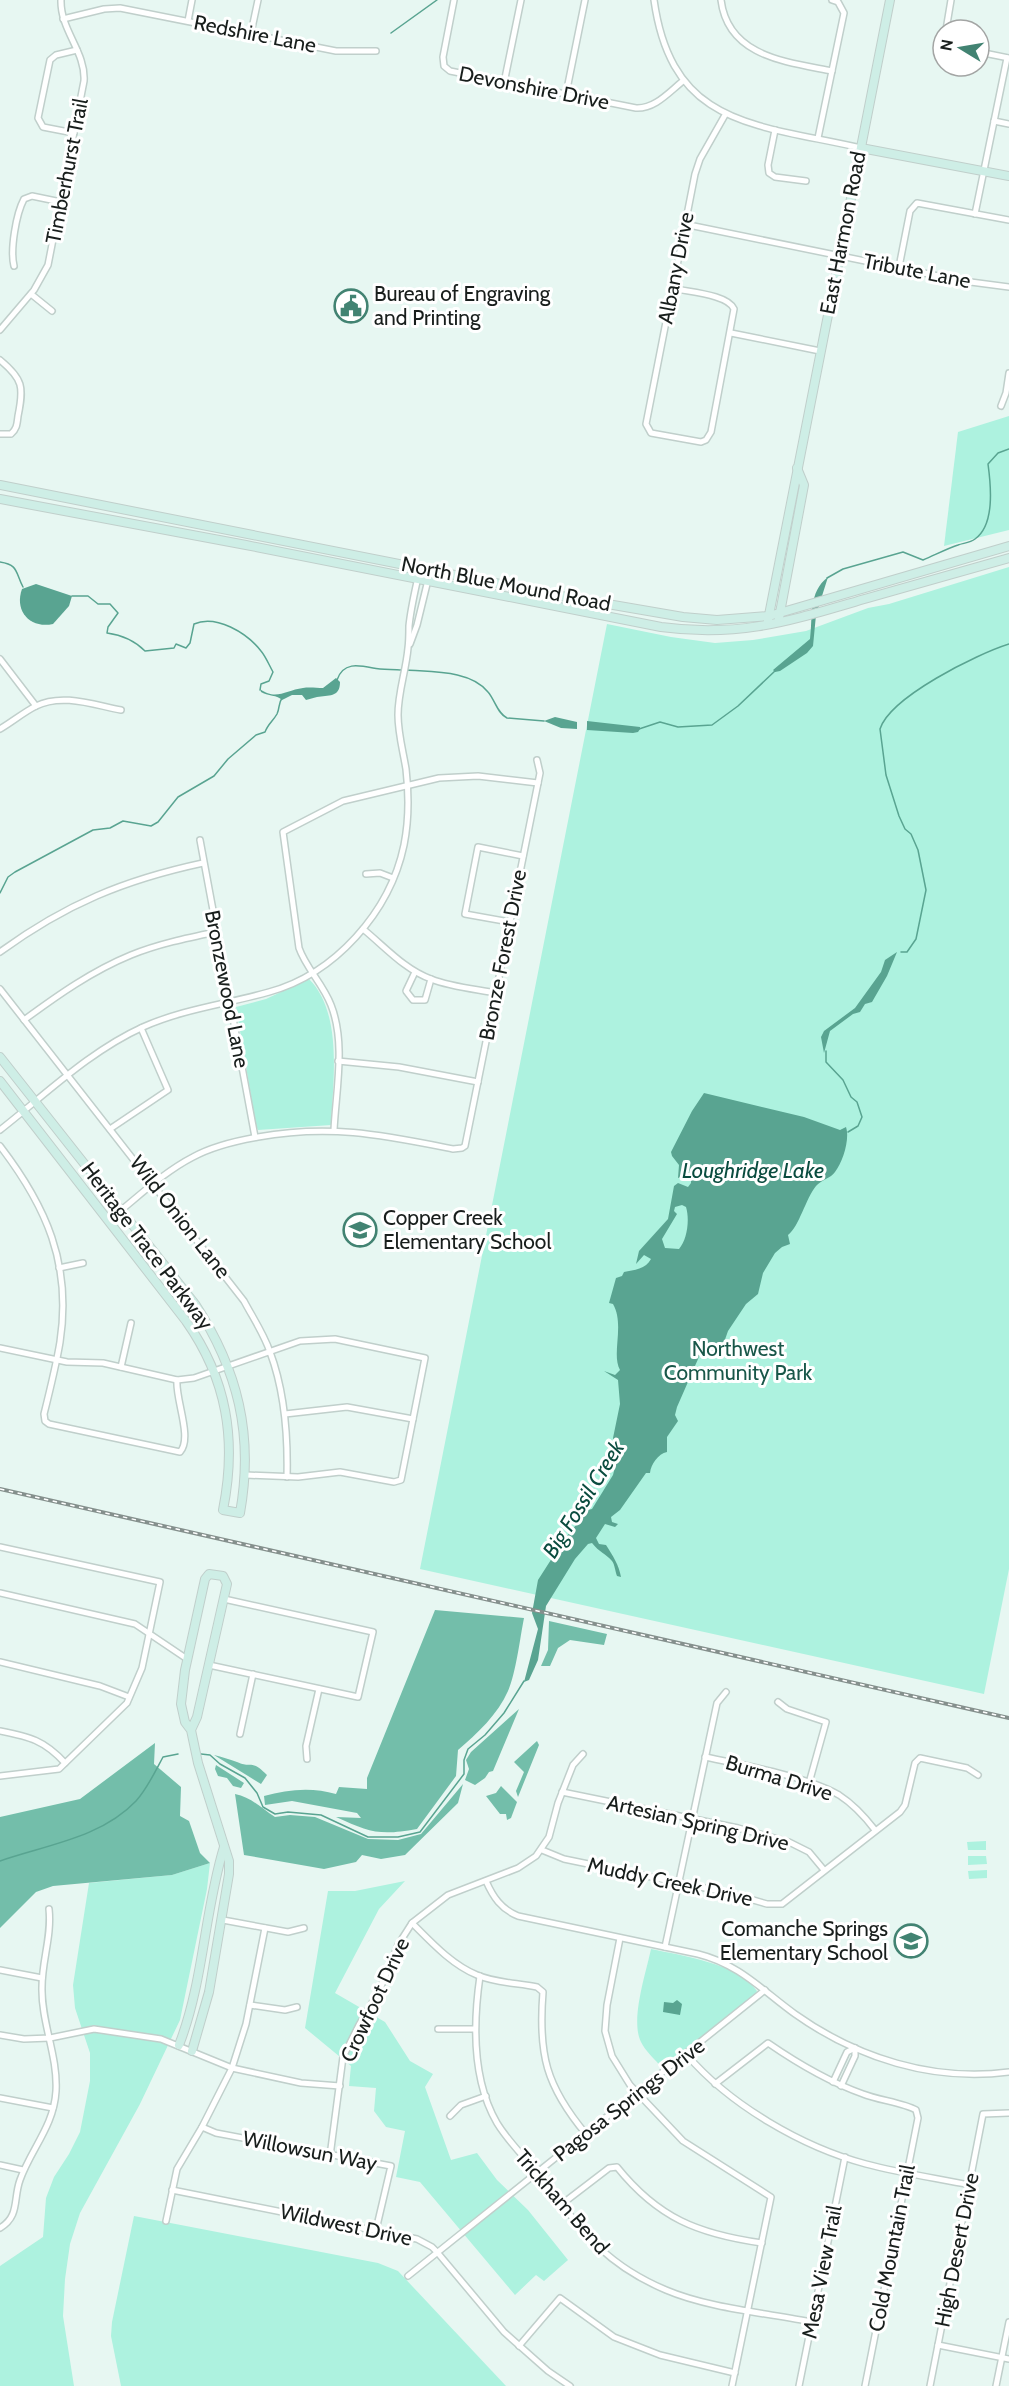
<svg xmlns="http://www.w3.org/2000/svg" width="1009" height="2386" font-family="Cabin,sans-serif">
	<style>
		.green { fill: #adf2df }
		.forest { fill: #73beaa }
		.water { fill: #59a491; fill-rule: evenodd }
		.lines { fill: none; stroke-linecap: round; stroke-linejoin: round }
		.stream { stroke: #59a491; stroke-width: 1.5 }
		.street-casing { stroke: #c0cfcb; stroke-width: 8 }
		.secondary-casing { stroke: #c0cfcb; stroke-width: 10 }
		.street { stroke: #fff; stroke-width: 5 }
		.secondary { stroke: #ceeee6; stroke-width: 8 }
		.rail-casing { stroke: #85908d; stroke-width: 4 }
		.rail { stroke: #fff; stroke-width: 1.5; stroke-dasharray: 4.5; stroke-linecap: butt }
		.labels { text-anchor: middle; stroke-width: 6; stroke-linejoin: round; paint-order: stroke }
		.street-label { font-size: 21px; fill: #181e1c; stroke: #fff }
		.poi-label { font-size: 21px; fill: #181e1c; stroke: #fff; text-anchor: start }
		.park-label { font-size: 21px; fill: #195749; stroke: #fff }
		.water-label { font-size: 22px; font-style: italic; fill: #0a4c3f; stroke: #fff }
	</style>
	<rect width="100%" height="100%" fill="#e7f7f2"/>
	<g class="green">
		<path d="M1009 416V530L944 546 958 432Z"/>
		<path d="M1009 567V1569L984 1694 420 1569 607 624 671 637 715 643 753 640 806 631 868 608 889 604Z"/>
		<path d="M309 979C343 1013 333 1081 331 1125L258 1130 256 1126 236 1007 266 999Z"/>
		<path d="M986 1841V1850H968L967 1842Z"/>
		<path d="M968 1856H986L987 1864 968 1865Z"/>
		<path d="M210 1863 207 1889 180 2020 140 2104 80 2213 70 2244 65 2279 63 2316 74 2386H0V2266L43 2237 46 2198 54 2177 69 2154 80 2132 90 2081V2053L75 2008 73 1985 89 1883 172 1875Z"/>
		<path d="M987 1870V1878L969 1879 968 1871Z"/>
		<path d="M405 1881 379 1909 335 1993 385 2022 410 2061 433 2074 425 2087 451 2160 477 2153 497 2180 528 2210 568 2260 544 2281 536 2275 515 2295 420 2182 396 2177 405 2131 386 2127 374 2111 376 2088 349 2086 351 2066 305 2028 328 1891H355Z"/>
		<path d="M651 1949C683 1956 737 1963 757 1991L755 1995 662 2068C656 2060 645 2051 641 2042 630 2020 646 1973 651 1949Z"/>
		<path d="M134 2216 378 2263 398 2271 506 2386H121L111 2336 112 2322Z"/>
	</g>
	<g class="forest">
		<path d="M435 1610 524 1618C520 1638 516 1673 508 1691 498 1714 477 1734 458 1750L456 1776 417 1829C379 1836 369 1832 336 1817L361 1818 357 1813 292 1801 265 1805 264 1796C288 1789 313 1787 336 1794L339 1787 367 1789V1778Z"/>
		<path d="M549 1621 607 1634 604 1645 570 1640 558 1648 550 1666H541L548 1650Z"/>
		<path d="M519 1709 493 1771 489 1772 485 1778 475 1785 465 1780 469 1769 466 1760 471 1752Z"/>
		<path d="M537 1741 539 1745 518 1797 516 1791 524 1772 514 1762Z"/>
		<path d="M155 1743 154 1764 181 1787 180 1816 189 1821 200 1853 210 1863 172 1875 53 1886 36 1892 0 1928V1817L80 1799Z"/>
		<path d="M214 1755C222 1757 229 1759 237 1762 252 1769 250 1758 267 1775L261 1784Z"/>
		<path d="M216 1765 244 1783 241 1788 233 1786 227 1778 218 1776 215 1769Z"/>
		<path d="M463 1784 458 1803 405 1855 381 1859 362 1855 356 1862 324 1869 244 1855 235 1794C251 1797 261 1808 275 1817L290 1815 315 1817 368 1839 398 1840 421 1834Z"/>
		<path d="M501 1786 517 1802 511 1818 507 1820 506 1814H500L486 1796 496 1793Z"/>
	</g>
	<g class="water">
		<path d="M828 577 816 615 813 646 807 653 780 671 775 672 773 670 810 639C813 617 808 592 828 577Z"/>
		<path d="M36 584 72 596 69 606 53 624C30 629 14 611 22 589Z"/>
		<path d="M336 678 340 682C340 698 328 695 317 697 313 698 310 699 306 700L302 695H292L282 700C278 695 267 696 261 692L260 689C276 701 286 690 303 688 309 687 317 688 323 688Z"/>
		<path d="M555 717 577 722V729L561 728 544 721Z"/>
		<path d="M587 721 640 727V729L638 732 633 733 587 730Z"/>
		<path d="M897 952 887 976 872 1002 865 1004 860 1012 853 1014 830 1031 824 1053 821 1037 824 1031 855 1008 881 972 885 960Z"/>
		<path d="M704 1093 804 1117 840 1130 846 1127C850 1139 843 1162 835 1172 831 1178 821 1180 816 1186 806 1198 799 1227 788 1235L790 1244 782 1247 775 1253 763 1273 758 1294 746 1304 728 1331 721 1351 716 1356 702 1350 677 1407 675 1415 678 1421 667 1437V1452C658 1454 651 1464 650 1473H646L620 1510 611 1517 612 1522 618 1524 615 1527 605 1524 596 1538 599 1544 606 1545C613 1556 619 1565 621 1577L617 1576C615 1571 615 1565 612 1561 606 1554 599 1552 592 1543L588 1544 575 1559 546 1606 538 1660 529 1680 524 1682 538 1629 532 1613 538 1580 563 1541 588 1510 592 1509 613 1475 616 1463 613 1438 620 1404 618 1380 604 1371 615 1375 620 1370C611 1354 625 1325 613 1304L609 1303 616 1278 622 1276 624 1272C634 1270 646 1269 651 1259L644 1255 636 1264 639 1251 668 1219 674 1186 678 1183 688 1187 691 1183V1179L686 1175 678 1178 679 1165 672 1156 671 1152 692 1111ZM682 1205 686 1207C690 1220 687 1240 679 1249L665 1248 662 1239 677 1214 674 1211 675 1207Z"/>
		<path d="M677 2000 682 2004 680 2015 663 2012 664 2002 673 2003Z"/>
	</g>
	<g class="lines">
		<g class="stream">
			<path d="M391 33 437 0"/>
			<path d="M0 562C19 565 15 572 23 587"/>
			<path d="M827 578 843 569 903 552 923 560C935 555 946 549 958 545 963 543 970 543 975 539 995 525 991 486 988 464L998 453 1009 449"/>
			<path d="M72 596H88L98 604H110L118 613 108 627 107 633C122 635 134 640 145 651L174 648 176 644 186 648 190 643 194 624C216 614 247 633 261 651 266 657 269 665 273 672L269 681 261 684 260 690"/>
			<path d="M407 670C431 672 471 670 488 692 495 700 497 713 507 718L544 721"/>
			<path d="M337 680C343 662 358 665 373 668 382 670 392 669 402 670"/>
			<path d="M639 729 660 722 678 727 712 725 738 706 776 670"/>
			<path d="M0 893 8 877 15 872 93 830 110 828 123 821 151 826 158 822 178 797 214 776 228 759 256 735 265 732C268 724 273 721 277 714 280 708 278 704 282 698"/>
			<path d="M901 952H907L916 939 926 890 918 850 911 834 905 829 899 816 886 775 880 729C890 697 977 654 1009 644"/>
			<path d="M826 1051V1062L843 1080 851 1097 857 1102 862 1117 858 1126 848 1132"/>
			<path d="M201 1754 210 1755 220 1764 245 1778 257 1793 263 1807 275 1814 288 1812 321 1815 368 1837H398L420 1832 464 1774V1760L468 1749 485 1735 504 1713 524 1681"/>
			<path d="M0 1861C46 1845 101 1838 136 1801 147 1789 155 1772 163 1757L178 1754"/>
		</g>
		<g class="street-casing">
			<g id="street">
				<path d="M454 0 443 57 444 66 450 71 636 108C655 109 669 92 683 81"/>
				<path d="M654 0C672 128 757 124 861 148"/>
				<path d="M721 0C728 57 787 62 832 71"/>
				<path d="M63 19 104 9 120 8 336 51H376"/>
				<path d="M188 21 192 0"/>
				<path d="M946 30 951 0"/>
				<path d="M251 33 258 0"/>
				<path d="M979 52 1009 58"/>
				<path d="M504 83 521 0"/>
				<path d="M566 94 585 0"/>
				<path d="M994 121 1009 124"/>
				<path d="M775 130 768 165 769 173 775 177 806 181"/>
				<path d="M74 133 43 127 38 118 50 60 56 55 77 50"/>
				<path d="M818 138 844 13 838 2 832 0"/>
				<path d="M975 214 1007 58"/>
				<path d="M684 224 963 281 1009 287"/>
				<path d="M14 266C10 250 16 214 24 199L32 196 61 202"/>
				<path d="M899 267 910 211 917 203 1009 220"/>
				<path d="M672 288C687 292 728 294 734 309L711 432 706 440 701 442 651 433 646 424 695 174 700 159 725 115"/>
				<path d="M31 294 52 311"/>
				<path d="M0 330 34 290 48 265 84 81C86 52 60 30 61 0"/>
				<path d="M731 333 820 351"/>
				<path d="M0 360C23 379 24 387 18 416 17 424 17 429 11 434H0"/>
				<path d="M1001 406 1006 393 1009 373"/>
				<path d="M410 644 417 625 428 580"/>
				<path d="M0 659 36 706"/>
				<path d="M0 729C12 722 24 712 36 706 62 693 94 705 121 710"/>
				<path d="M200 840 255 1137"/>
				<path d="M366 874 380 873 393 878"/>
				<path d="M510 922 465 914 478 847 523 856"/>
				<path d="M363 929C384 946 405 970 431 979 451 987 475 989 496 993"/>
				<path d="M0 952C66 904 124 880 203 863"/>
				<path d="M415 972 406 991 413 1000H425L431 979"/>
				<path d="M0 989 244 1301C253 1318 264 1334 270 1352 285 1392 288 1435 287 1477"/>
				<path d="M24 1020C58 995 92 971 131 955 158 944 187 938 216 932"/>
				<path d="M338 1061 399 1067 478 1082"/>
				<path d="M110 1129 168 1090 141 1028"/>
				<path d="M0 1130C46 1094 90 1051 143 1027 183 1009 227 1004 269 992 335 974 390 912 404 845 409 820 409 795 406 769 403 751 398 733 398 715 398 692 406 671 408 648 409 641 409 633 409 626 411 606 416 587 420 568"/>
				<path d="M334 1130C336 1090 346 1043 331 1005 323 984 306 968 299 948L283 832 343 801 439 778 478 776 538 783"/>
				<path d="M0 1146C46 1206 72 1264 60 1342 56 1366 50 1390 44 1414L45 1421 49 1424 180 1452C193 1438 175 1399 177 1380"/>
				<path d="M109 1220C136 1199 162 1173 193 1157 213 1146 235 1141 258 1137 331 1124 382 1135 453 1149L462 1148 465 1146 538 783 540 773 537 760"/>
				<path d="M59 1268 83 1263"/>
				<path d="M0 1348 67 1362 103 1363 177 1380 194 1378 300 1341 335 1339 425 1358 401 1480 394 1482 340 1472 298 1477 246 1475"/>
				<path d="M121 1367 131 1323"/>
				<path d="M285 1414 347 1407 413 1419"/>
				<path d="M0 1547 160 1582 142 1668 127 1703 59 1769 0 1776"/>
				<path d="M0 1593 135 1624 187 1659"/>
				<path d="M0 1662 100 1686 129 1697"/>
				<path d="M209 1665 358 1697 373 1632 224 1599"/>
				<path d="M778 1702 787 1709 826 1722 809 1783"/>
				<path d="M0 1731C30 1737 44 1740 65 1763"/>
				<path d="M240 1734 253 1674"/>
				<path d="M705 1757C743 1765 806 1776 839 1795 853 1804 865 1817 875 1830"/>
				<path d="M307 1759 306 1746 319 1689"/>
				<path d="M562 1792 738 1828 789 1842 809 1852 824 1870"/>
				<path d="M542 1850 564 1859 729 1893 767 1904H782L900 1812 905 1805 915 1763 920 1758 967 1768 978 1775"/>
				<path d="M486 1881C493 1897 501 1909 518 1916L698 1954C739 1964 763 1991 795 2014 857 2058 933 2082 1009 2072"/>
				<path d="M223 1920 288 1932 304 1928"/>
				<path d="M412 1923C431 1942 452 1965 477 1975 495 1983 518 1983 537 1987L543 1992C538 2054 546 2086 586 2134"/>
				<path d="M620 1938 607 2005 605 2031 612 2056 630 2085 683 2141 771 2197 732 2386"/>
				<path d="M665 1947 717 1703 726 1692"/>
				<path d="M0 1970 42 1978"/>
				<path d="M480 1976C473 2024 472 2080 497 2123 511 2146 532 2164 548 2186 585 2235 607 2265 666 2290 708 2308 766 2313 812 2322"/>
				<path d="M250 2005 285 2010 297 2007"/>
				<path d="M438 2029H475"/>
				<path d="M0 2035 24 2039 50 2038 94 2029 161 2039 232 2068 301 2083 340 2086"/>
				<path d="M687 2055C730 2105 802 2147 866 2164 900 2173 935 2178 970 2185"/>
				<path d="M833 2082 847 2052 855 2048"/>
				<path d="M715 2084 768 2043C797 2063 829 2082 863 2094 878 2100 904 2103 916 2110L918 2118 865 2386"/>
				<path d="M841 2086 855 2056V2048"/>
				<path d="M0 2098 53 2108"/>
				<path d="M450 2116 461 2105 486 2096"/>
				<path d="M202 2127 216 2133 391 2166 376 2230"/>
				<path d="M330 2156 343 2057 359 2025 380 1989 398 1945 412 1923 448 1895 518 1868 536 1856 549 1837 558 1803 573 1765 583 1754"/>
				<path d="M0 2165 23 2170"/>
				<path d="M172 2190 417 2239 432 2247 437 2252 504 2332 548 2371 570 2386"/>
				<path d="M562 2204 609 2168 617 2167C658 2218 698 2234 762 2243"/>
				<path d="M166 2221 177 2169 202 2127 232 2068 246 2024 265 1928"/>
				<path d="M0 2228C20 2216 13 2199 20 2180 31 2149 54 2126 56 2091 58 2056 41 2022 42 1987 42 1960 52 1936 49 1909"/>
				<path d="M408 2276 765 1990"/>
				<path d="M938 2345 1009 2359"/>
				<path d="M519 2346 560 2298 614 2337 660 2355 735 2373"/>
				<path d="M799 2386 845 2157"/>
				<path d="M930 2386 983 2114 1009 2113"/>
				<path d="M996 2386 1009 2322"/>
			</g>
		</g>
		<g class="secondary-casing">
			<g id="secondary">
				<path d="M861 148 1009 176"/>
				<path d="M0 485 561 596 683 617 717 620 769 616 1009 546"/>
				<path d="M0 499 246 545 661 627C742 638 792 620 868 598 915 585 962 571 1009 558"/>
				<path d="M779 618 804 485 797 468"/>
				<path d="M768 620 890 0"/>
				<path d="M0 1057 195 1304C238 1370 254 1435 240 1513L223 1510C237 1440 227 1379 186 1321L0 1081"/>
				<path d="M191 1730 197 1717 227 1584 223 1576 209 1574 205 1579 185 1670 181 1704 185 1722 191 1730 198 1763 229 1861V1874L209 1992 192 2051"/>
				<path d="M179 2045C204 1981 204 1912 224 1847"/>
			</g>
		</g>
		<use href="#street" class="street"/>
		<use href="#secondary" class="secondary"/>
		<g class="rail-casing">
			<path id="rail" d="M0 1489 1009 1718"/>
		</g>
		<use href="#rail" class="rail"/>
	</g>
	<defs>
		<g id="civic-ring" transform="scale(1.725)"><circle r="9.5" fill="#fff" stroke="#428372" stroke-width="1.5"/><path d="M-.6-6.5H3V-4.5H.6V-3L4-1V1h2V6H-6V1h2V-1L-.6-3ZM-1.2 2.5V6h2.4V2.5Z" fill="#428372"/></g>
		<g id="school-ring" transform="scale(1.725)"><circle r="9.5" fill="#fff" stroke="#428372" stroke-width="1.5"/><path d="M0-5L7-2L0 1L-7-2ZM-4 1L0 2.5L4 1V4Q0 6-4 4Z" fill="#428372"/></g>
	</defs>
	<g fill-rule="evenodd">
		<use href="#civic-ring" x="351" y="306"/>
		<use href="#school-ring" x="360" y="1230"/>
		<use href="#school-ring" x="911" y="1941"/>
	</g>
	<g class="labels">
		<g class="street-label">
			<text transform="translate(255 34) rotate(11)" y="7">Redshire Lane</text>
			<text transform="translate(534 88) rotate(11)" y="7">Devonshire Drive</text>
			<text transform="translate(67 171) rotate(-79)" y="7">Timberhurst Trail</text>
			<text transform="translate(843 233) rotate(-79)" y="7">East Harmon Road</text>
			<text transform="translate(676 268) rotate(-79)" y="7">Albany Drive</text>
			<text transform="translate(917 271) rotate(11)" y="7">Tribute Lane</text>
			<text transform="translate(506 584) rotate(11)" y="7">North Blue Mound Road</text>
			<text transform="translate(503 955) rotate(-79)" y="7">Bronze Forest Drive</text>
			<text transform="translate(227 989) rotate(79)" y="7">Bronzewood Lane</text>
			<text transform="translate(180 1217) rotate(52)" y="7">Wild Onion Lane</text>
			<text transform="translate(147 1246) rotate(53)" y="7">Heritage Trace Parkway</text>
			<text transform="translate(779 1778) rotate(17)" y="7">Burma Drive</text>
			<text transform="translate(698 1823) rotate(13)" y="7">Artesian Spring Drive</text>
			<text transform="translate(670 1882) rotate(12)" y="7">Muddy Creek Drive</text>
			<text transform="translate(375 2000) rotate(-65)" y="7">Crowfoot Drive</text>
			<text transform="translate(629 2100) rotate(-38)" y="7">Pagosa Springs Drive</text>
			<text transform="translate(310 2151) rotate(11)" y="7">Willowsun Way</text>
			<text transform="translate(562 2202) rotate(49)" y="7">Trickham Bend</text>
			<text transform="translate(346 2225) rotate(12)" y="7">Wildwest Drive</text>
			<text transform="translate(892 2248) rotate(-79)" y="7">Cold Mountain Trail</text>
			<text transform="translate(957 2250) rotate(-79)" y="7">High Desert Drive</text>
			<text transform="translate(822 2272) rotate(-79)" y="7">Mesa View Trail</text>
		</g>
		<g class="poi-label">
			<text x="374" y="301">Bureau of Engraving<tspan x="374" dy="24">and Printing</tspan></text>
			<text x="383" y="1225">Copper Creek<tspan x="383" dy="24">Elementary School</tspan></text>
			<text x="888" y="1936" text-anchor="end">Comanche Springs<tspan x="888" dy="24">Elementary School</tspan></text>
		</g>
		<g class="park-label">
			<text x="738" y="1356">Northwest<tspan x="738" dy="24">Community Park</tspan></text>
		</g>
		<g class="water-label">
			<text x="753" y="1178">Loughridge Lake</text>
			<text transform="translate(583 1499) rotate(-58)" y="8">Big Fossil Creek</text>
		</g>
	</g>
	<g transform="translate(961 48) rotate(281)"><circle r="28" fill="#ffffff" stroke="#a3a5a4" stroke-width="1.5"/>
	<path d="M0-4.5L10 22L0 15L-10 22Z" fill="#428372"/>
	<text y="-9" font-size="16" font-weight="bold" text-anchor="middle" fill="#181e1c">N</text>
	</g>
</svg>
